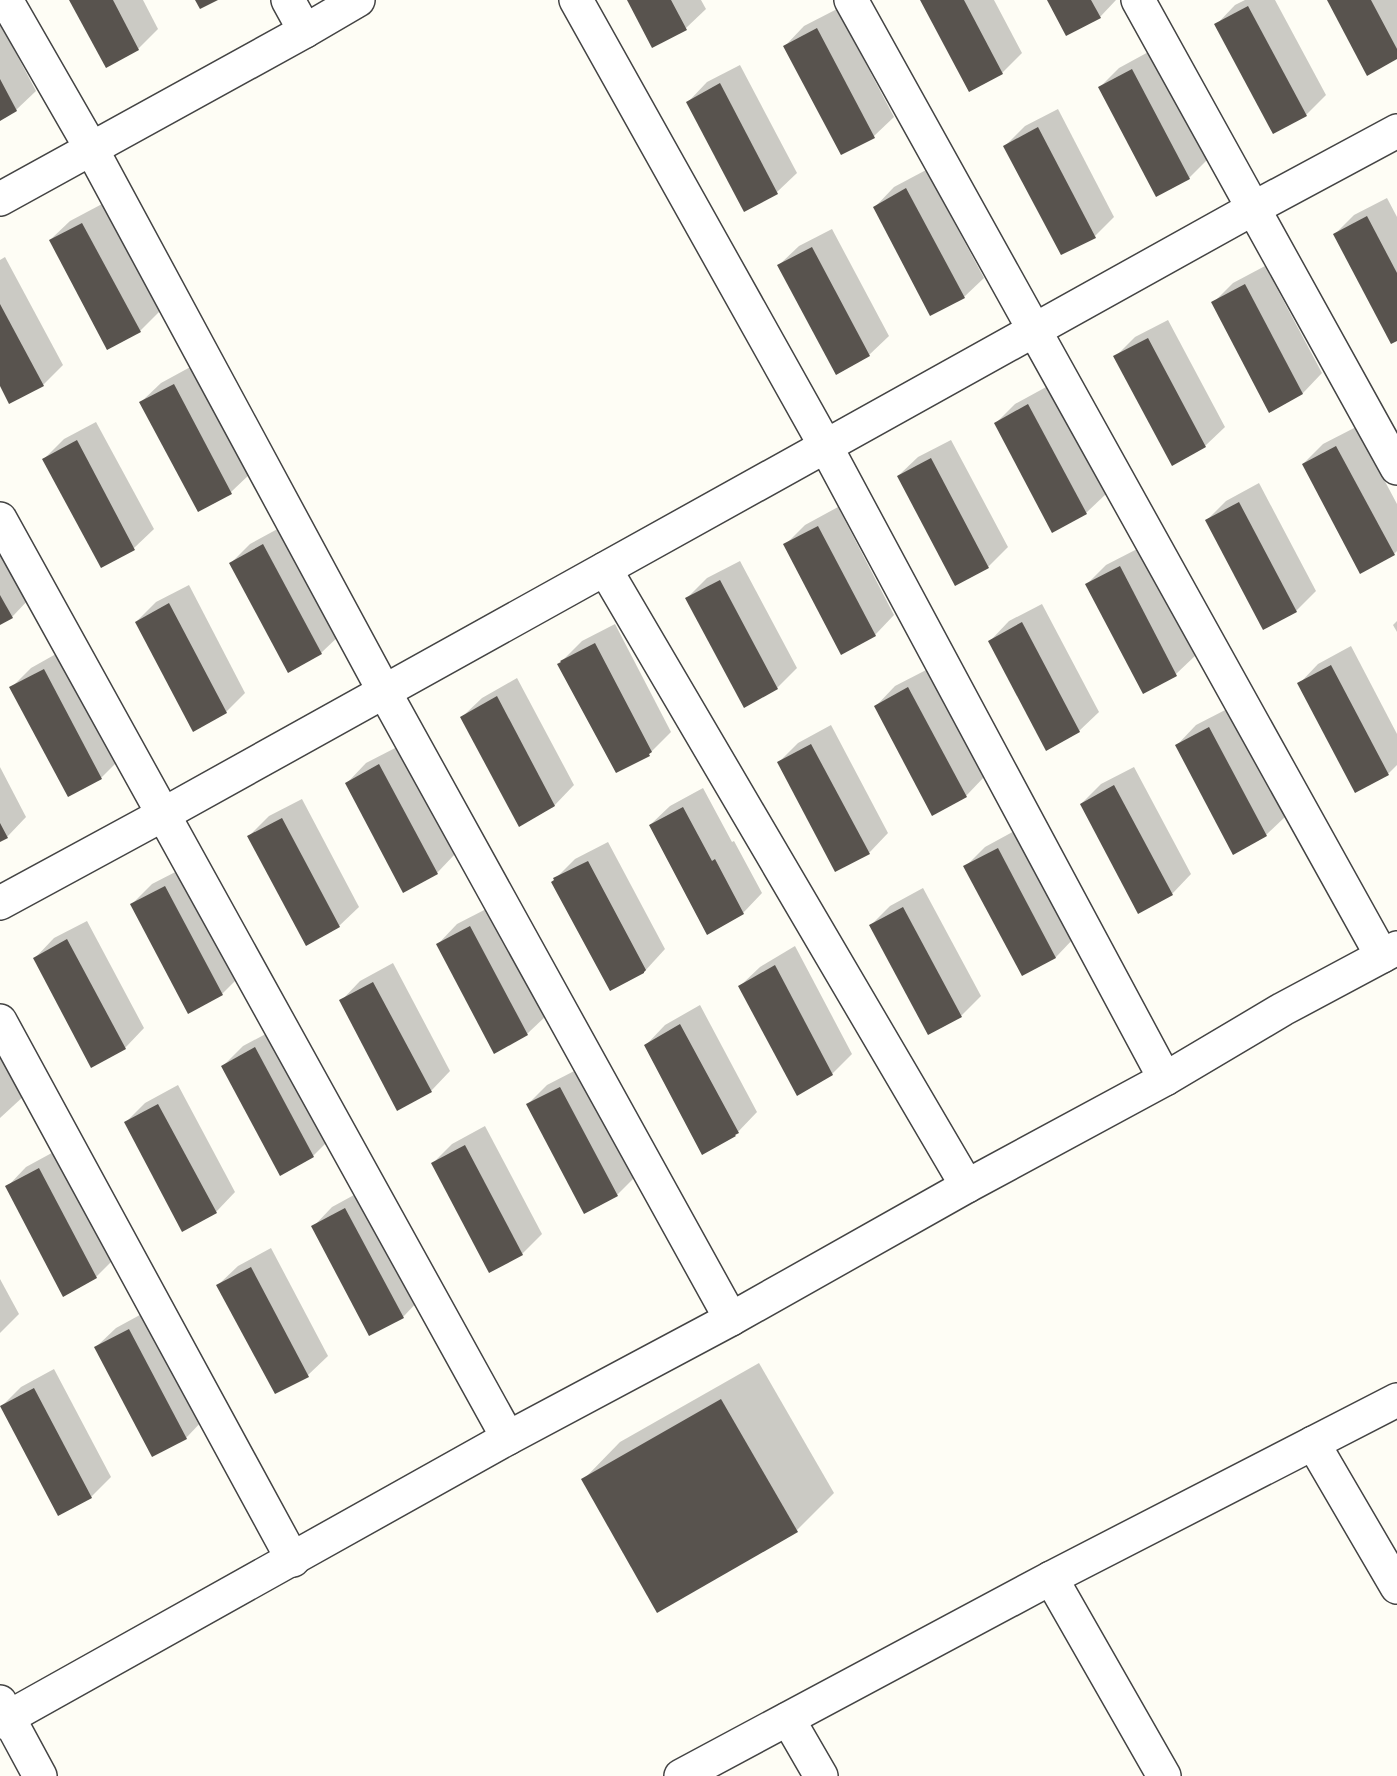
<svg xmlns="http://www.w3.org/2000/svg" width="1397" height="1776" font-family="'IBM Plex Serif',serif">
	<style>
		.shadow { fill: #0003 }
		.building { fill: #58534e }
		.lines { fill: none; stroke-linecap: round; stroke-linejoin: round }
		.minor-casing { stroke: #444; stroke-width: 36 }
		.minor { stroke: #fff; stroke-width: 33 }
	</style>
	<rect width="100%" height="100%" fill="#fefdf5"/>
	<g class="shadow">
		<path d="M71 0H143L158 29 138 49 106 66Z"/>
		<path d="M629 0H701L706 9 686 28Z"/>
		<path d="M922 0H994L1022 53 1002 73 970 90Z"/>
		<path d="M1049 0H1116L1100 17Z"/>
		<path d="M1245 0H1275L1326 95 1306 115 1216 25 1235 5Z"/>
		<path d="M1329 0H1397V58Z"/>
		<path d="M837 9 894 117 874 136 841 153 785 46 804 26Z"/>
		<path d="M0 23 36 91 16 110 0 119Z"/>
		<path d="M1152 50 1209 158 1189 178 1156 195 1100 87 1119 68Z"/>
		<path d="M740 65 797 173 777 192 744 210 688 102 707 82Z"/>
		<path d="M1058 109 1114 217 1095 236 1005 146 1025 126Z"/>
		<path d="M926 170 984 278 964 297 875 207 894 187Z"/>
		<path d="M1387 198 1397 217V339L1335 234 1354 215Z"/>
		<path d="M102 204 160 311 140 331 50 240 70 221Z"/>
		<path d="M832 229 889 336 869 355 779 265 799 246Z"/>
		<path d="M5 257 63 365 43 385 0 383V260Z"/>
		<path d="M1265 266 1322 373 1303 393 1270 411 1213 303 1233 283Z"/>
		<path d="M1168 320 1225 427 1205 446 1115 357 1135 337Z"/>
		<path d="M194 365 251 473 231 492 199 510 141 402 161 383Z"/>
		<path d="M1048 386 1106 494 1086 513 996 423 1015 404Z"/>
		<path d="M96 422 154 529 134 548 44 459 64 439Z"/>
		<path d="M1356 427 1397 504V551L1394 554 1303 464 1323 444Z"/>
		<path d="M951 440 1008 547 988 567 898 476 918 457Z"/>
		<path d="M1259 483 1316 591 1296 611 1206 521 1226 501Z"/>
		<path d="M838 507 894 615 875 635 785 545 805 525Z"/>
		<path d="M283 526 341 634 321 653 231 563 250 544Z"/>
		<path d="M0 539 31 597 12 617 0 623Z"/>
		<path d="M1139 548 1196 655 1176 674 1144 692 1087 584 1106 565Z"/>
		<path d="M740 561 797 668 777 688 687 598 707 578Z"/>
		<path d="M189 585 245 693 226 712 136 622 156 602Z"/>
		<path d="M1042 604 1099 712 1079 731 990 641 1009 621Z"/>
		<path d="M1397 621V632L1393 625Z"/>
		<path d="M615 624 671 732 649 754 616 771 562 661 582 641Z"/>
		<path d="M1351 646 1397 734V765L1388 774 1299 684 1318 664Z"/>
		<path d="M63 650 121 758 101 778 11 688 31 668Z"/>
		<path d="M928 669 985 776 966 796 876 706 895 686Z"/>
		<path d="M517 678 574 785 552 808 462 717 482 698Z"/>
		<path d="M1229 708 1286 816 1266 835 1177 745 1196 725Z"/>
		<path d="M831 725 888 833 869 853 779 762 798 743Z"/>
		<path d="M399 746 456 853 437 873 347 783 366 763Z"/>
		<path d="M0 767 26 817 7 837 0 840Z"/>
		<path d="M1134 767 1191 874 1172 894 1081 804 1101 784Z"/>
		<path d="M703 788 732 842 734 841 762 893 743 913 650 825 670 806Z"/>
		<path d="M302 799 359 907 339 926 249 836 269 816Z"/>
		<path d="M1018 829 1075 937 1056 957 1023 974 965 867 985 847Z"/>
		<path d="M608 842 665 949 644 972 555 879 575 859Z"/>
		<path d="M185 867 241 975 222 994 132 904 152 884Z"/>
		<path d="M923 888 981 996 961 1016 871 925 890 906Z"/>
		<path d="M490 907 547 1015 527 1034 438 944 457 924Z"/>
		<path d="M87 921 144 1028 125 1048 35 958 54 938Z"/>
		<path d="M795 946 852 1054 832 1074 797 1094 740 986 760 967Z"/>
		<path d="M393 963 450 1071 431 1091 341 1001 360 981Z"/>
		<path d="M700 1005 757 1112 735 1135 646 1045 665 1025Z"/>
		<path d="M275 1029 333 1136 313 1156 223 1066 243 1046Z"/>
		<path d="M0 1049 25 1095 0 1118Z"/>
		<path d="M580 1068 637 1175 617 1195 527 1105 547 1085Z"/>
		<path d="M178 1085 235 1192 216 1212 126 1122 145 1103Z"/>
		<path d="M485 1126 542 1234 522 1254 490 1271 433 1163 452 1144Z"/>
		<path d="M59 1149 116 1257 96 1277 7 1187 26 1167Z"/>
		<path d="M365 1189 422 1297 403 1317 313 1227 332 1207Z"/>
		<path d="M271 1248 328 1356 308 1375 275 1392 218 1285 238 1266Z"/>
		<path d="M0 1279 19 1314 0 1333Z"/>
		<path d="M149 1310 205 1418 186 1438 96 1347 116 1328Z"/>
		<path d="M759 1363 834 1493 797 1530 583 1480 620 1442Z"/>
		<path d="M54 1369 111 1477 91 1497 58 1514 2 1406 21 1387Z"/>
	</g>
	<g class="building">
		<path d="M69 0H113L139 50 106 68Z"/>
		<path d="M195 0H218L200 9Z"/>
		<path d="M627 0H671L687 30 652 48Z"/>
		<path d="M920 0H964L1003 74 969 92Z"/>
		<path d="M1047 0H1091L1101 18 1066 36Z"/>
		<path d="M1327 0H1371L1397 49V59L1367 76Z"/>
		<path d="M1248 6 1307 116 1273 134 1214 24Z"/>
		<path d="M817 28 875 138 841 155 783 46Z"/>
		<path d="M1132 69 1190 179 1156 197 1098 87Z"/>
		<path d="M0 79 17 111 0 121Z"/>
		<path d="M720 83 778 194 744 212 686 102Z"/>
		<path d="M1038 127 1096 238 1061 255 1003 146Z"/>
		<path d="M906 188 965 298 930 316 873 207Z"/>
		<path d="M1367 216 1397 273V341L1391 344 1333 234Z"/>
		<path d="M82 223 141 332 107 350 49 240Z"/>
		<path d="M812 247 870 356 836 375 777 265Z"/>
		<path d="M1245 284 1303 394 1269 413 1211 302Z"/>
		<path d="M0 304 44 386 9 404 0 386Z"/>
		<path d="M1148 338 1206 447 1172 466 1113 356Z"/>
		<path d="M174 384 232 494 198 512 139 402Z"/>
		<path d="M1028 404 1087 514 1052 533 994 423Z"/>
		<path d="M77 440 135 550 101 568 42 459Z"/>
		<path d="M1336 446 1395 555 1360 574 1302 464Z"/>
		<path d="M931 458 989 568 955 586 897 476Z"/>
		<path d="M1239 502 1297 612 1263 630 1205 520Z"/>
		<path d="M818 526 876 636 841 655 783 544Z"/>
		<path d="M263 544 322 654 288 673 229 563Z"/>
		<path d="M1120 566 1177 676 1143 694 1085 584Z"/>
		<path d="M720 580 778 689 744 708 685 598Z"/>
		<path d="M0 595 13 618 0 625Z"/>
		<path d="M169 603 227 713 193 732 135 622Z"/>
		<path d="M1022 622 1080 732 1046 751 988 641Z"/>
		<path d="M595 643 652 752 649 754 650 756 616 773 557 664 561 662 560 661Z"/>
		<path d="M1331 665 1389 775 1355 793 1297 683Z"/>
		<path d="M44 669 102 779 68 797 9 687Z"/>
		<path d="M908 687 967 797 932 816 874 706Z"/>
		<path d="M497 696 555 806 519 827 460 717Z"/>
		<path d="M1209 727 1267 836 1233 855 1175 745Z"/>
		<path d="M811 744 870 854 835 872 777 762Z"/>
		<path d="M379 764 438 874 403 893 345 783Z"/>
		<path d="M1114 785 1173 895 1138 914 1080 804Z"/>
		<path d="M683 807 712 861 715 859 744 914 707 935 649 825Z"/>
		<path d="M282 818 340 927 306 946 247 836Z"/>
		<path d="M0 823 8 838 0 842Z"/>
		<path d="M998 848 1056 958 1022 976 963 866Z"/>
		<path d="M588 861 646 970 644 972V973L610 991 551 882 554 880 553 878Z"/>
		<path d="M165 886 223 995 188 1014 130 904Z"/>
		<path d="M903 907 962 1017 928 1035 869 925Z"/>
		<path d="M470 926 528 1035 494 1054 436 944Z"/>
		<path d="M67 939 126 1049 91 1068 33 958Z"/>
		<path d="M775 965 833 1075 797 1096 738 986Z"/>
		<path d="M373 982 432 1092 397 1111 339 1000Z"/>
		<path d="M680 1024 739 1133 735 1135 736 1136 702 1155 644 1045Z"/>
		<path d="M255 1047 314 1157 280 1176 221 1066Z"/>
		<path d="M560 1087 618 1196 584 1214 526 1104Z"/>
		<path d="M158 1104 217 1213 182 1232 124 1122Z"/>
		<path d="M465 1145 523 1255 489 1273 431 1163Z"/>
		<path d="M39 1168 97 1278 63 1297 5 1186Z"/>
		<path d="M345 1208 404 1318 369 1336 311 1226Z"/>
		<path d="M251 1267 309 1377 275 1394 216 1285Z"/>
		<path d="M129 1329 187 1439 152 1457 94 1347Z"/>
		<path d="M34 1388 92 1498 58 1516 0 1406Z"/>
		<path d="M721 1399 798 1532 657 1613 581 1479Z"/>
	</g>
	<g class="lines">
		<g class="minor-casing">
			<g id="minor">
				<path d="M6 0 91 148 384 691 731 1319"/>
				<path d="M288 0 305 31"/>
				<path d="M576 0 825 445 1165 1079"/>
				<path d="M851 0 1382 956"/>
				<path d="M1138 0 1397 468"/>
				<path d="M0 199 305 31 358 0"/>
				<path d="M0 519 508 1438"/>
				<path d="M605 569 967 1186"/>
				<path d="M0 903 164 814 1254 208 1397 131"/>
				<path d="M0 1021 293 1560"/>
				<path d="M1313 1443 1397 1587"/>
				<path d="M1051 1578 1164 1776"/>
				<path d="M0 1702 40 1776"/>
				<path d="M788 1719 821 1776"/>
				<path d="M0 1722 508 1438 731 1319 967 1186 1165 1079 1283 1009 1397 948"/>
				<path d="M681 1776 1051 1578 1397 1400"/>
			</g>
		</g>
		<use href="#minor" class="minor"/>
	</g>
</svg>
